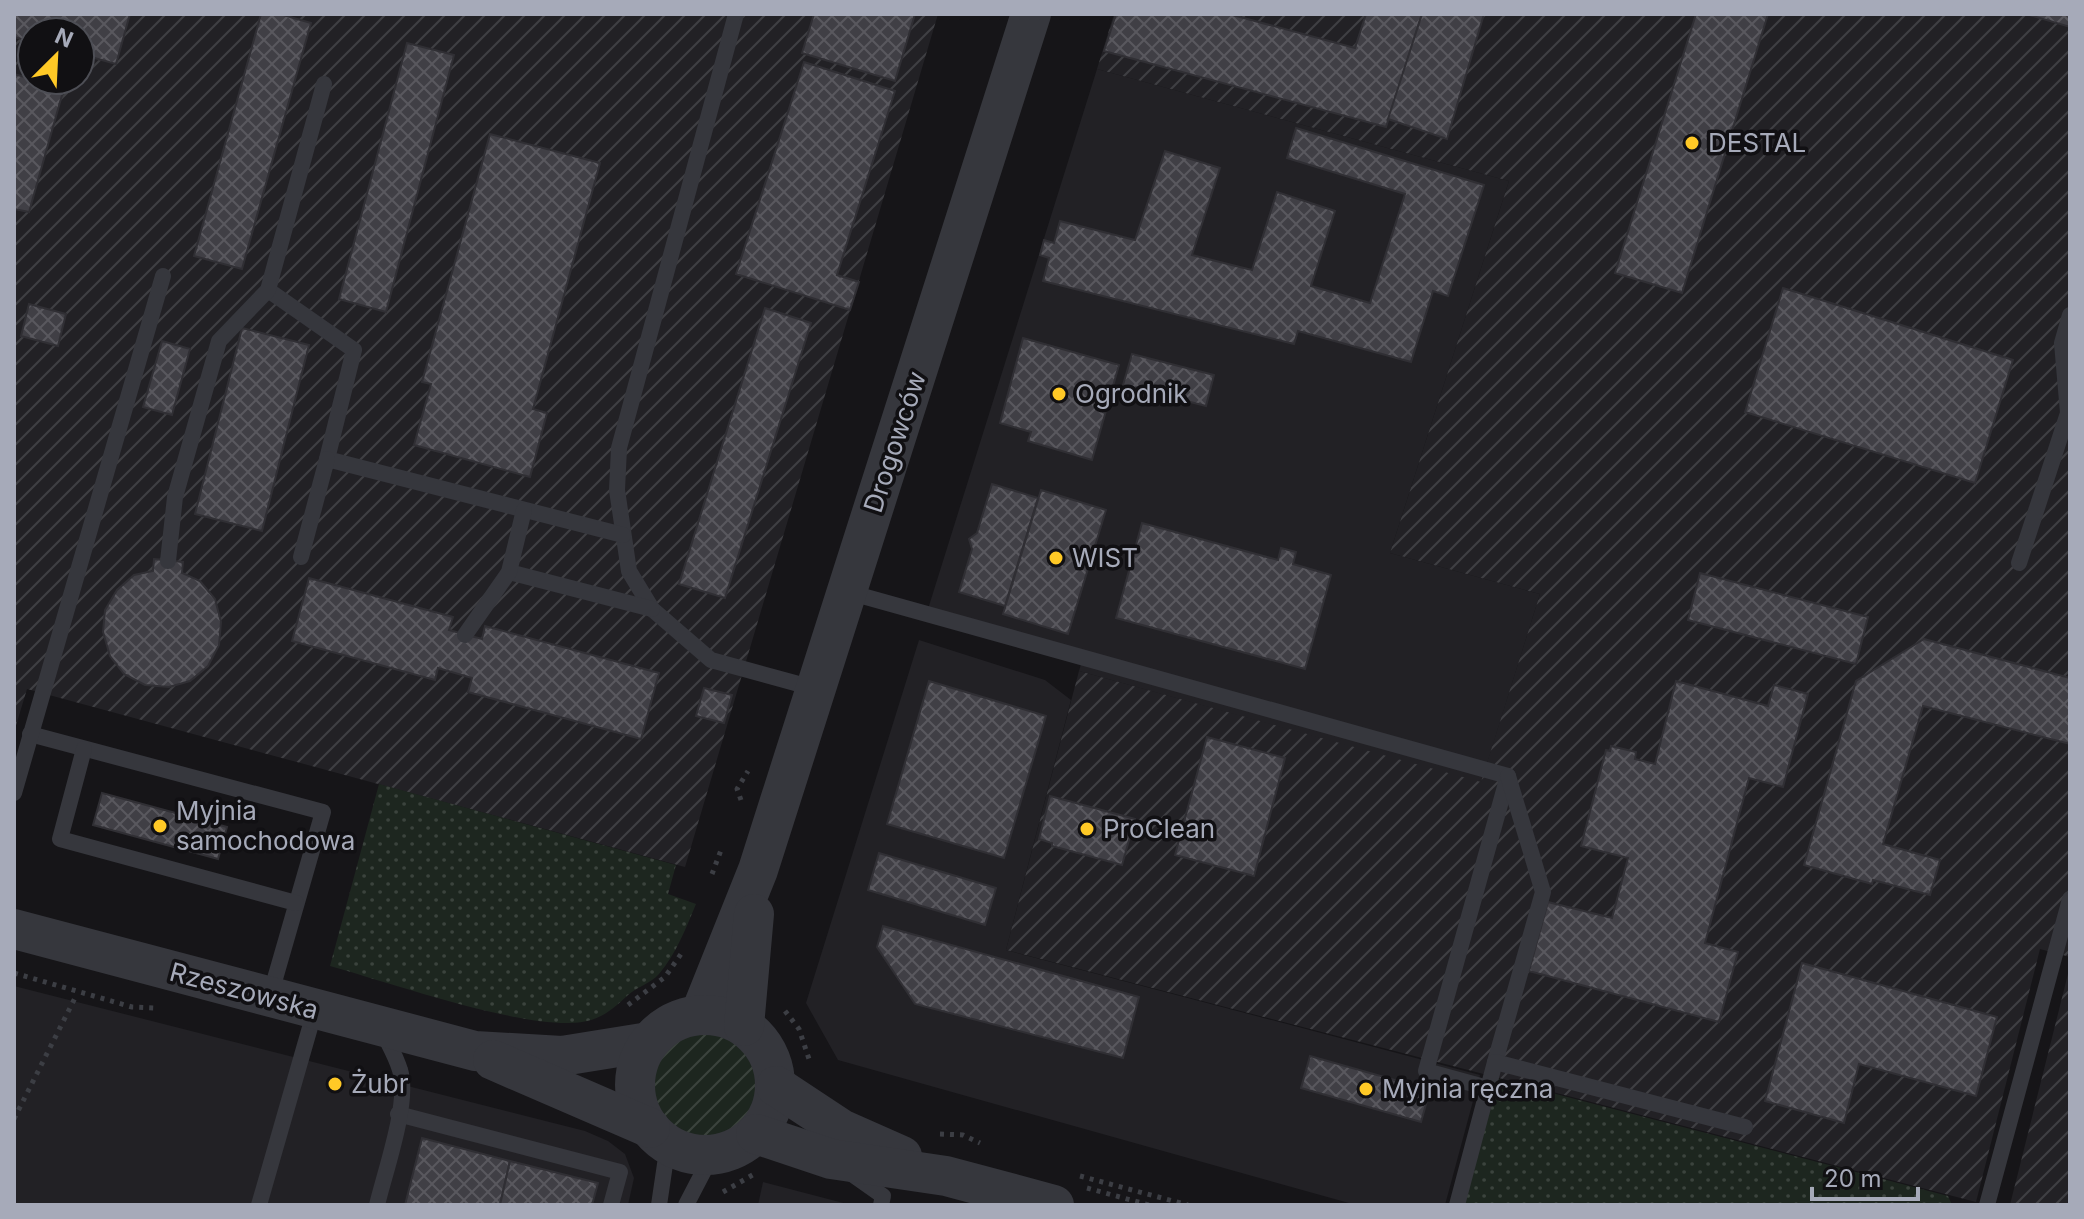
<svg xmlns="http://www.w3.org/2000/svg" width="2084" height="1219" font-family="Inter,sans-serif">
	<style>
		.built { fill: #222125 }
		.industrial { fill: url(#industrial-furrows); fill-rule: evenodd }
		.grass { fill: url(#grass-dots) }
		.garden { fill: url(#garden-furrows) }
		.building { fill: url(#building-cross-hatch); stroke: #302f34; stroke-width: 2 }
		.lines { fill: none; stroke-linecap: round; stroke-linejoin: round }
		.path { stroke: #3c3e44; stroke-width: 5; stroke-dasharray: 4 6; stroke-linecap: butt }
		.service { stroke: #36373d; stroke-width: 16 }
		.tertiary { stroke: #36373d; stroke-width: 40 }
		.poi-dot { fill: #ffc926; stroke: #111013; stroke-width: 3 }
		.labels { text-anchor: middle; stroke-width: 7; stroke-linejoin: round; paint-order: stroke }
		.poi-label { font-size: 26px; fill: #a6aab9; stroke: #111013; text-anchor: start }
		.street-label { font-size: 26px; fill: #a6aab9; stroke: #111013 }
	</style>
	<defs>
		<pattern id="industrial-furrows" width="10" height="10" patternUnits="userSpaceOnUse" patternTransform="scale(2)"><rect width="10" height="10" fill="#222125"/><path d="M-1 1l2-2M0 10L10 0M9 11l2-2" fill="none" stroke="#3f3f43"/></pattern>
		<pattern id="grass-dots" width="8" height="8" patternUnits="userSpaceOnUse" patternTransform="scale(2)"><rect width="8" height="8" fill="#1d261f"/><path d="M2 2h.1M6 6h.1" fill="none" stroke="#3b433d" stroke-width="1.8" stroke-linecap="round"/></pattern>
		<pattern id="garden-furrows" width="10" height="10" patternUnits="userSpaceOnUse" patternTransform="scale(2)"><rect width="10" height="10" fill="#1d261f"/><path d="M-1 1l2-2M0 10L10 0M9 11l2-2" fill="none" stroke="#3b433d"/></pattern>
		<pattern id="building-cross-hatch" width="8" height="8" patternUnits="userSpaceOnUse" patternTransform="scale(2)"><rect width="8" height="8" fill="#403f45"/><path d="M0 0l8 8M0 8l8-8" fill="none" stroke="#59585e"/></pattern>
	</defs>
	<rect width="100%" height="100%" fill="#161518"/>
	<g class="built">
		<path d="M1097 69 1509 181 1390 553 1540 594 1481 783 1079 671 1084 654 928 609Z"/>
		<path d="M919 640 1045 680 1071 700 1006 950 1480 1075 1445 1205H1356L838 1060 806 1003Z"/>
		<path d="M14 986 585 1131 608 1141 625 1154 634 1178 628 1205H14Z"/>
		<path d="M763 1182 851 1205H758Z"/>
	</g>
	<g class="industrial">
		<path d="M14 14H938L685 867 27 689 14 732ZM32 32H80V80H32Z"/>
		<path d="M1114 14H2070V957L2040 949 1976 1202 1006 950 1079 671 1481 782 1540 594 1390 553 1509 181 1097 69Z"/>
		<path d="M2070 966V1205H2010Z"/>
	</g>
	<g class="grass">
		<path d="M379 784 676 865 668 894 696 904C686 928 676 954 659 974 651 983 637 987 628 995 614 1008 602 1019 582 1022 527 1031 388 982 330 966Z"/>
		<path d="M1498 1079 1948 1196 1952 1205H1464Z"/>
	</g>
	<circle class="garden" cx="707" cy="1085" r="57"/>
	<g class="building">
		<path d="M14 14H130L116 64 80 54V32H32V42L14 37Z"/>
		<path d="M261 14H280L311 23 242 269 194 256Z"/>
		<path d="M814 14H915L895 81 802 53Z"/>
		<path d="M1116 14H1229L1355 48 1366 14H1422L1386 127 1104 51Z"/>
		<path d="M1422 14H1484L1447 139 1388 119Z"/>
		<path d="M1696 14H1768L1682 293 1615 273Z"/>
		<path d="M2026 14H2070V27Z"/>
		<path d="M407 43 454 55 386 312 339 299Z"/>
		<path d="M804 62 895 91 837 275 859 282 850 310 736 274Z"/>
		<path d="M14 74 64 88 29 212 14 209Z"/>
		<path d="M1296 128 1484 185 1448 296 1433 291 1411 362 1298 331 1294 344 1043 281 1049 258 1040 255 1044 240 1054 243 1060 221 1135 240 1165 151 1220 168 1192 255 1252 270 1277 192 1335 211 1311 286 1370 303 1405 194 1287 158Z"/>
		<path d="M490 134 600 163 533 409 547 413 530 477 414 445 431 384 422 382Z"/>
		<path d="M1783 288 2013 360 1975 483 1745 412Z"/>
		<path d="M29 304 66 314 58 346 21 336Z"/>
		<path d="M765 308 811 323 725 598 679 584Z"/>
		<path d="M242 328 309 345 262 531 195 514Z"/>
		<path d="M1023 338 1119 365 1092 460 1028 441 1031 432 1000 423Z"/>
		<path d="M162 341 190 349 172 415 143 407Z"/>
		<path d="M1132 354 1214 375 1206 406 1123 385Z"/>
		<path d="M992 484 1038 498 1005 606 959 592 972 549 969 539 977 533Z"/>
		<path d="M1041 490 1106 510 1068 634 1003 614Z"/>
		<path d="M1142 523 1278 560 1281 548 1296 552 1293 564 1331 575 1305 669 1116 618Z"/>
		<path d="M154 559 183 562 182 573 200 581 215 599 221 622 219 645 208 666 190 681 169 687 145 685 124 674 110 656 103 632 105 610 117 590 134 575 153 571Z"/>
		<path d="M1700 573 1868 617 1856 664 1688 620Z"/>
		<path d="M309 578 453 617 449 630 482 639 485 626 659 673 641 739 468 692 472 678 438 668 435 680 292 641Z"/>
		<path d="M1924 639 2070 678V744L1923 706 1883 844 1940 860 1930 895 1873 880 1872 884 1804 865 1856 681Z"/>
		<path d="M929 681 1046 716 1004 858 887 824Z"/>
		<path d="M1676 681 1768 706 1774 685 1808 694 1783 787 1749 778 1705 943 1738 952 1719 1022 1529 971 1548 902 1612 918 1628 858 1581 846 1606 750 1610 751 1611 746 1636 752 1635 759 1655 764Z"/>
		<path d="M704 688 732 695 724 723 696 716Z"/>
		<path d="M1207 737 1285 758 1254 876 1175 855Z"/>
		<path d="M102 793 227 827 218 859 93 825Z"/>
		<path d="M1050 796 1135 819 1122 865 1052 846V843L1039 839Z"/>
		<path d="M879 853 996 888 985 925 868 890Z"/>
		<path d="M883 926 1139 997 1123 1058 915 1004 877 947Z"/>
		<path d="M1802 963 1997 1017 1976 1096 1859 1064 1844 1123 1765 1101Z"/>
		<path d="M1310 1056 1430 1090 1421 1122 1301 1088Z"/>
		<path d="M422 1138 510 1161 500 1205H405Z"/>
		<path d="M510 1161 598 1183 592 1205H500Z"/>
	</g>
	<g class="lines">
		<g class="path">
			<path d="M741 800 737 789 748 771"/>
			<path d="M712 874 721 850"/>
			<path d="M14 973 132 1007 155 1008"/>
			<path d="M628 1005 665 977 681 954"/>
			<path d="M785 1011 799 1029 810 1062"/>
			<path d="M14 1119 77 994"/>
			<path d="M940 1134 963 1135 980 1143"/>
			<path d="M1080 1176 1188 1205"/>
			<path d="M1087 1188 1149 1205"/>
			<path d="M723 1192 756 1173"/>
		</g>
		<g class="service">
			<path d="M736 14 619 448 617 490 629 571 652 609 711 660 817 689"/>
			<path d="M268 290 354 350 327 459 623 535"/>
			<path d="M301 557 327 459"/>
			<path d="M168 561 175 497 219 341 268 290 324 84"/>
			<path d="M2019 563 2068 413 2062 343 2070 315"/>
			<path d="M509 572 652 609"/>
			<path d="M848 592 1508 776 1426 1071 1488 1088"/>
			<path d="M465 635 509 572 524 510"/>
			<path d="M30 734 323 812 270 996"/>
			<path d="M84 749 60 839 296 903"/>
			<path d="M14 793 163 276"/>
			<path d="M1495 1062 1543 892 1508 776"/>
			<path d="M398 1114 620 1172 611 1205"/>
			<path d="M849 1172 883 1196 881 1205"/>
			<path d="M259 1205 315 1010"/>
			<path d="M377 1205C385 1171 410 1102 400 1070 396 1056 388 1043 382 1030"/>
			<path d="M659 1205 668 1144"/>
			<path d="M686 1205 712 1155"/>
			<path d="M1457 1205 1495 1062 1745 1127"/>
			<path d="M1987 1205 2070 899"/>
		</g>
		<g class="tertiary">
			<path d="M14 929 475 1051 562 1056 649 1042"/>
			<path d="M700 1015 758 870 1031 14"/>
			<circle cx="705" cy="1085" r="70"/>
			<path d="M744 1026 754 914"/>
			<path d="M493 1060 650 1128"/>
			<path d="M776 1086 841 1129 902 1156"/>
			<path d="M756 1134 831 1159 946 1176 1054 1205"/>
		</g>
	</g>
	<g class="poi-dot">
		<circle cx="1692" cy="143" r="8"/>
		<circle cx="1059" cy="394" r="8"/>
		<circle cx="1056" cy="558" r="8"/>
		<circle cx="160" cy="826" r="8"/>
		<circle cx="1087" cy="829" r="8"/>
		<circle cx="335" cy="1084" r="8"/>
		<circle cx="1366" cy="1089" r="8"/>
	</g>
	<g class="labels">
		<g class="poi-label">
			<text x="1708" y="152">DESTAL</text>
			<text x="1075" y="403">Ogrodnik</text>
			<text x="1072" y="567">WIST</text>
			<text x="176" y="820">Myjnia<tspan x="176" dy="30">samochodowa</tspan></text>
			<text x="1103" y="838">ProClean</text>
			<text x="351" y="1093">Żubr</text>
			<text x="1382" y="1098">Myjnia ręczna</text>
		</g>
		<g class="street-label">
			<text transform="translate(895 442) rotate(-72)" y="9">Drogowców</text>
			<text transform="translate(244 991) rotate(15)" y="9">Rzeszowska</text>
		</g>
	</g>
	<rect width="2084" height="1219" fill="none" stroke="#a6aab9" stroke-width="32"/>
	<g transform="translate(56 56) rotate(24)"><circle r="38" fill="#111013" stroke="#4d4e55" stroke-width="2"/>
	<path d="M0-6L14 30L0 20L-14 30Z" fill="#ffc926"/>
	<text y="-12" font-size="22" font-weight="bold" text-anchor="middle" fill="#a6aab9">N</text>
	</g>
	<path d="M1812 1187v12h106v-12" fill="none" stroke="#a6aab9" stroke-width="4"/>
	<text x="1824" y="1187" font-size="24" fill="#a6aab9" stroke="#111013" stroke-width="6" paint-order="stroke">20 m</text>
</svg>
